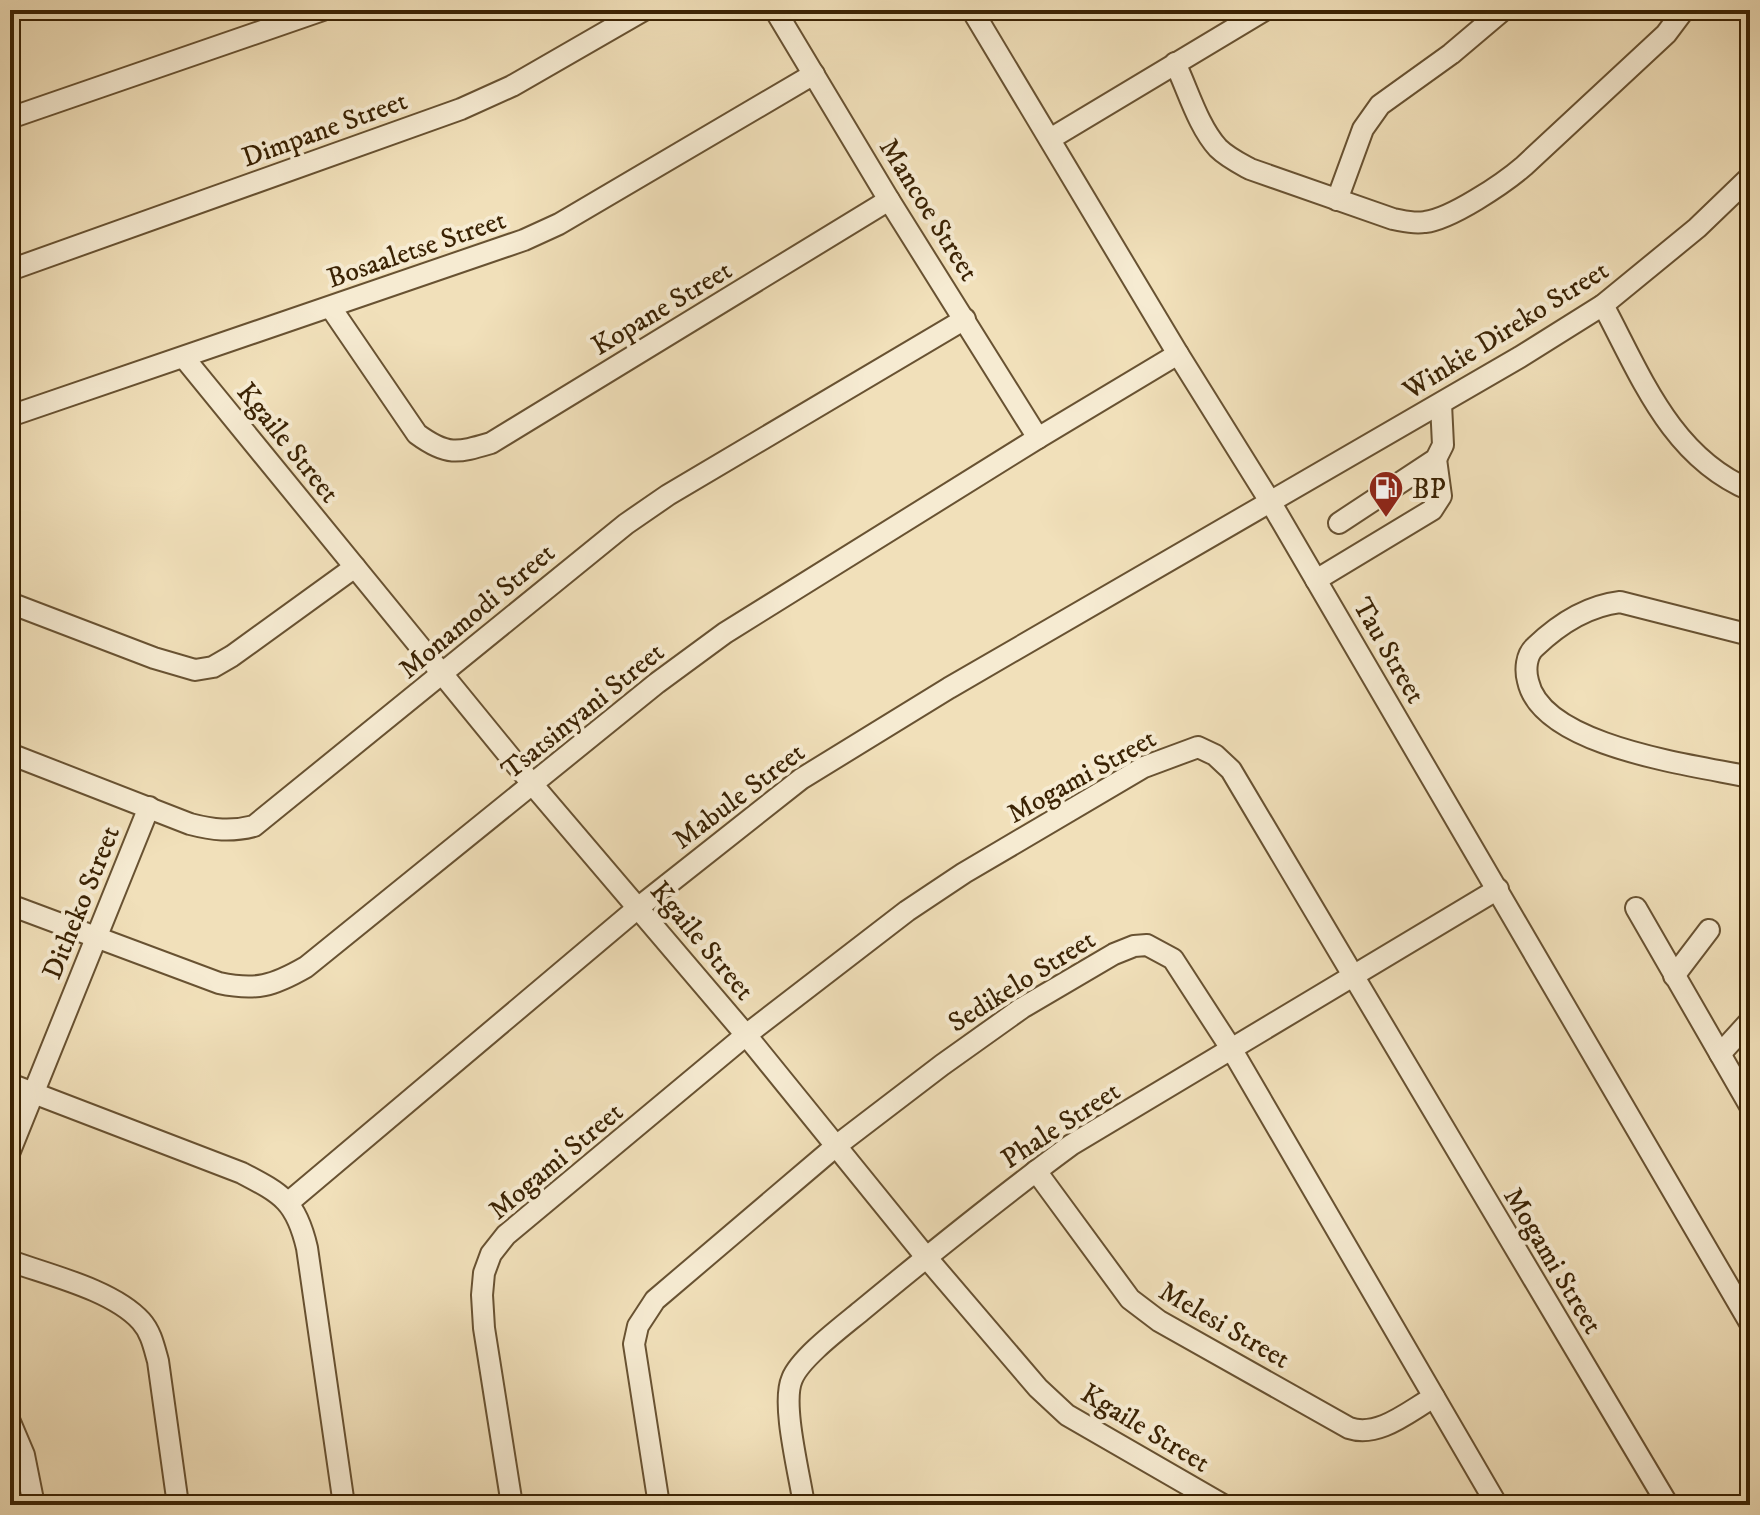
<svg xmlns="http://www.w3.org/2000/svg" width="1760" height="1515" font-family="'IM FELL DW Pica',serif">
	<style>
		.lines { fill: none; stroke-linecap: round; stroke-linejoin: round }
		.minor-casing { stroke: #685232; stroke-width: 24 }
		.minor { stroke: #f6ebd2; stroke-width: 20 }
		.labels { text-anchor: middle; stroke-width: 8; stroke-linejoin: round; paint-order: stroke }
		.street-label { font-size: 28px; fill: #3b2304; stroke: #f6ebd2 }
		.poi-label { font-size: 28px; fill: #3b2304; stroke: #f6ebd2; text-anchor: start }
	</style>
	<rect width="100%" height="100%" fill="#f1e0ba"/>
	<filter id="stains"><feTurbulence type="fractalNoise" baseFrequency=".0025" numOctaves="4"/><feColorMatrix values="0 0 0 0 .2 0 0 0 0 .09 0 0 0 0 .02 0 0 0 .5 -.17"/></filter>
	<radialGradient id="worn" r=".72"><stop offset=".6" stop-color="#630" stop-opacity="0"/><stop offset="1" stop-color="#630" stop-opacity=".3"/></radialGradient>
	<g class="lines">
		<g class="minor-casing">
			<g id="minor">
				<path d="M775 10 889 200 1038 438"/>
				<path d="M972 10 1178 354 1271 503 1750 1323"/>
				<path d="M1175 63C1188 90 1198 126 1218 148 1227 157 1239 163 1250 169L1393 219C1404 221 1413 224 1425 222 1451 219 1503 184 1524 166L1666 34 1684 10"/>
				<path d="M10 118 323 10"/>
				<path d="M1050 139 1265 10"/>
				<path d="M1337 200 1363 129 1380 105 1451 54 1503 10"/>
				<path d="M10 270 461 109 512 86 644 10"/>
				<path d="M1603 305C1641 376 1671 457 1750 490"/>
				<path d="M331 308 417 434C447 456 457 453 491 443L889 200"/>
				<path d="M185 359 533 785 746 1035 926 1257 1038 1388 1067 1415 1223 1505"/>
				<path d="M10 416 524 240 559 224 814 74"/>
				<path d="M1339 523 1436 459 1443 445 1441 404"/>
				<path d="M1316 580 1432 510 1441 496 1436 459"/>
				<path d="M10 603 154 658 195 670 213 667 232 656 355 567"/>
				<path d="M1750 635 1620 602C1587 606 1559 624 1535 647 1526 655 1525 670 1528 681 1542 747 1694 765 1750 777"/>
				<path d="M10 754 190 824C213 830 231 832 254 826L626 524 668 495 965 319"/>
				<path d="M10 905 219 983C256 991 273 986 306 967L657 683 725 633 1038 438 1178 354"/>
				<path d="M1636 908 1750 1106"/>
				<path d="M1674 976 1709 930"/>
				<path d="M1720 1054 1750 1021"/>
				<path d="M10 1084 242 1173C282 1194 296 1201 307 1248L344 1505"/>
				<path d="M10 1151 149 807"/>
				<path d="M1036 1171 1130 1299 1159 1321 1349 1428C1379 1438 1409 1411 1434 1397"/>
				<path d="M289 1202 639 907 801 779 949 688 1520 357 1603 305 1697 228 1750 177"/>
				<path d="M10 1261C49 1275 113 1290 141 1321 151 1332 154 1347 158 1361L178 1505"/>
				<path d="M10 1422 24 1455 34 1505"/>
				<path d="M512 1505 484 1328 482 1295 484 1273 491 1254 506 1235 746 1035 907 911 964 873 1144 767 1198 747 1215 755 1231 770 1668 1505"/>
				<path d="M659 1505 634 1344 638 1326 655 1300 836 1146 942 1065 1022 1008 1114 954 1134 946 1147 945 1173 959 1232 1050 1497 1505"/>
				<path d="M804 1505C800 1476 781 1404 792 1379 800 1358 843 1326 861 1311 930 1254 999 1198 1071 1145L1498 889"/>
			</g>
		</g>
		<use href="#minor" class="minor"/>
	</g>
	<defs>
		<g id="fuel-pin" transform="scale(1.8)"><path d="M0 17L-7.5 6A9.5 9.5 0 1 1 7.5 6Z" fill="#8f2418" stroke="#f6ebd2"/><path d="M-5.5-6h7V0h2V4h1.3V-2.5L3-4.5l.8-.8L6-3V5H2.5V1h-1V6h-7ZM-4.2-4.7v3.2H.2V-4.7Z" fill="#fff"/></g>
	</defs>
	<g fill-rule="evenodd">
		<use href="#fuel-pin" x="1386" y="488"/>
	</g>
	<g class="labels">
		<g class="street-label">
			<text transform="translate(324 128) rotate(-20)" y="10">Dimpane Street</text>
			<text transform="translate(930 209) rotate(58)" y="10">Mancoe Street</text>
			<text transform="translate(416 248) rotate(-19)" y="10">Bosaaletse Street</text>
			<text transform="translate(661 307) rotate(-31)" y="10">Kopane Street</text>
			<text transform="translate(1505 329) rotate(-32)" y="10">Winkie Direko Street</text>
			<text transform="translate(289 442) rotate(51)" y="10">Kgaile Street</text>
			<text transform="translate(476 610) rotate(-40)" y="10">Monamodi Street</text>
			<text transform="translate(1390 650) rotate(60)" y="10">Tau Street</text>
			<text transform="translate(582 710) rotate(-39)" y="10">Tsatsinyani Street</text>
			<text transform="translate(1081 775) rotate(-29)" y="10">Mogami Street</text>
			<text transform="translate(738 795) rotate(-37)" y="10">Mabule Street</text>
			<text transform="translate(80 902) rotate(-68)" y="10">Ditheko Street</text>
			<text transform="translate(703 940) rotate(50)" y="10">Kgaile Street</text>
			<text transform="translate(1021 980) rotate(-32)" y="10">Sedikelo Street</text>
			<text transform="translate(1060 1124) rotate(-33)" y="10">Phale Street</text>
			<text transform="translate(555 1160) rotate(-40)" y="10">Mogami Street</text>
			<text transform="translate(1554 1260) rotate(59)" y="10">Mogami Street</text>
			<text transform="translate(1225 1324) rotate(30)" y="10">Melesi Street</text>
			<text transform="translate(1146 1427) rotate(31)" y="10">Kgaile Street</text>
		</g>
		<g class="poi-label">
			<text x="1412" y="498">BP</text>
		</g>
	</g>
	<rect width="1760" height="1515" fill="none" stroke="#f1e0ba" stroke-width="40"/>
	<rect x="12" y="12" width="1736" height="1491" fill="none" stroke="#3b2304" stroke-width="4"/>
	<rect x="20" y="20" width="1720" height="1475" fill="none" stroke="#3b2304" stroke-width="2"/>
	<rect width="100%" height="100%" filter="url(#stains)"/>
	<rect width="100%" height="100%" fill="url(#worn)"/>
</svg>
